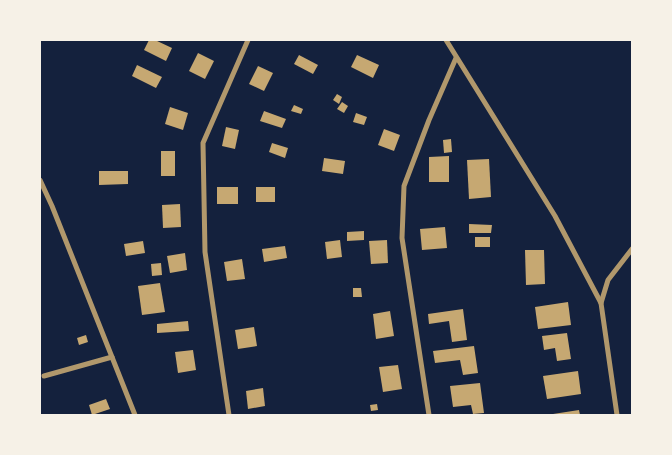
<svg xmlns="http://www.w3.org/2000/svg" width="672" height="455" font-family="'Open Sans',sans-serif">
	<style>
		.building { fill: #c6a872 }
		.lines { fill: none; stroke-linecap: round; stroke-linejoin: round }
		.minor { stroke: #b1986c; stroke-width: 5 }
	</style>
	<rect width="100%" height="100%" fill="#14213d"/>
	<g class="building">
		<path d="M149 40H155L172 48 166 61 144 50Z"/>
		<path d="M198 53 214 61 205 79 189 71Z"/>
		<path d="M299 55 318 65 313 74 294 64Z"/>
		<path d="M357 55 379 65 373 78 351 67Z"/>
		<path d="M137 65 162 77 156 88 132 76Z"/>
		<path d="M258 66 273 73 264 91 249 84Z"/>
		<path d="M337 94 342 97 339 104 333 100Z"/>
		<path d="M342 102 348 106 344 113 337 109Z"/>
		<path d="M294 105 303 109 301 114 291 111Z"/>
		<path d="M170 107 188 113 183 130 165 124Z"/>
		<path d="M264 111 286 119 282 128 260 121Z"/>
		<path d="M356 113 367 117 364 125 353 122Z"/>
		<path d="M226 127 239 130 235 149 222 146Z"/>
		<path d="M384 129 400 135 394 151 378 145Z"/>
		<path d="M451 139 452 152 444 153 443 140Z"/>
		<path d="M272 143 288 148 285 158 269 152Z"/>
		<rect x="161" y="151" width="14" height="25"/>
		<path d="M449 156V182H429V157Z"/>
		<path d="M324 158 345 161 343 174 322 171Z"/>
		<path d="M489 159 491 197 469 199 467 160Z"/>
		<path d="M99 171H128V184L99 185Z"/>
		<rect x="217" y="187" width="21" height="17"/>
		<rect x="256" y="187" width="19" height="15"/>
		<path d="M180 204 181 227 163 228 162 205Z"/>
		<path d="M469 224 492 225 491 233H469Z"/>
		<path d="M445 227 447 248 422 250 420 229Z"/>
		<path d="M364 231V240L347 241V232Z"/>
		<rect x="475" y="237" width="15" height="10"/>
		<path d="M340 240 342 257 327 259 325 242Z"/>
		<path d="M387 240 388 263 371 264 369 241Z"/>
		<path d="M143 241 145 253 126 256 124 244Z"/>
		<path d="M285 246 287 258 264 262 262 249Z"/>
		<path d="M525 250H544L545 284 526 285Z"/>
		<path d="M185 253 187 270 170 273 167 256Z"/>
		<path d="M242 259 245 279 227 281 224 262Z"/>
		<path d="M161 263 162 275 152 276 151 264Z"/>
		<path d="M160 283 165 312 142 315 138 286Z"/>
		<path d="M353 288H361L362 297H353Z"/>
		<path d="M568 302 571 325 538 329 535 307Z"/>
		<path d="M463 309 467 340 452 342 449 321 429 324 428 314Z"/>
		<path d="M390 311 394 336 376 339 373 314Z"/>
		<path d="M188 321 189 331 157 333V324Z"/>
		<path d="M254 327 257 346 238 349 235 330Z"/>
		<path d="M567 333 571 359 557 361 555 348 544 350 542 336Z"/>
		<path d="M86 335 88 342 79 345 77 338Z"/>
		<path d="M474 346 478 373 463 375 460 360 435 363 433 351Z"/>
		<path d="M193 350 196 370 178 373 175 352Z"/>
		<path d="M398 365 402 389 383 392 379 367Z"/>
		<path d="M578 371 581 394 547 399 543 376Z"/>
		<path d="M480 383 484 413 473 414 471 405 453 407 450 386Z"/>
		<path d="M263 388 265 406 248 409 246 391Z"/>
		<path d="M106 399 110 409 92 415 89 405Z"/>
		<path d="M377 404 378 410 371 411 370 405Z"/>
		<path d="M579 410 580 415H554L553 414Z"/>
	</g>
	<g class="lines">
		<g class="minor">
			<path d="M446 40 555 216 601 303 617 415"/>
			<path d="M40 180 52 206 135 415"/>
			<path d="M601 303 608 280 632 249"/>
			<path d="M44 376 112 357"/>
			<path d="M229 415 205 252 203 143 248 40"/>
			<path d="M429 415 402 238 404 186 429 120 456 58"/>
		</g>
	</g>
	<rect width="672" height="455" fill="none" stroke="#f6f1e7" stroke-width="82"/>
</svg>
